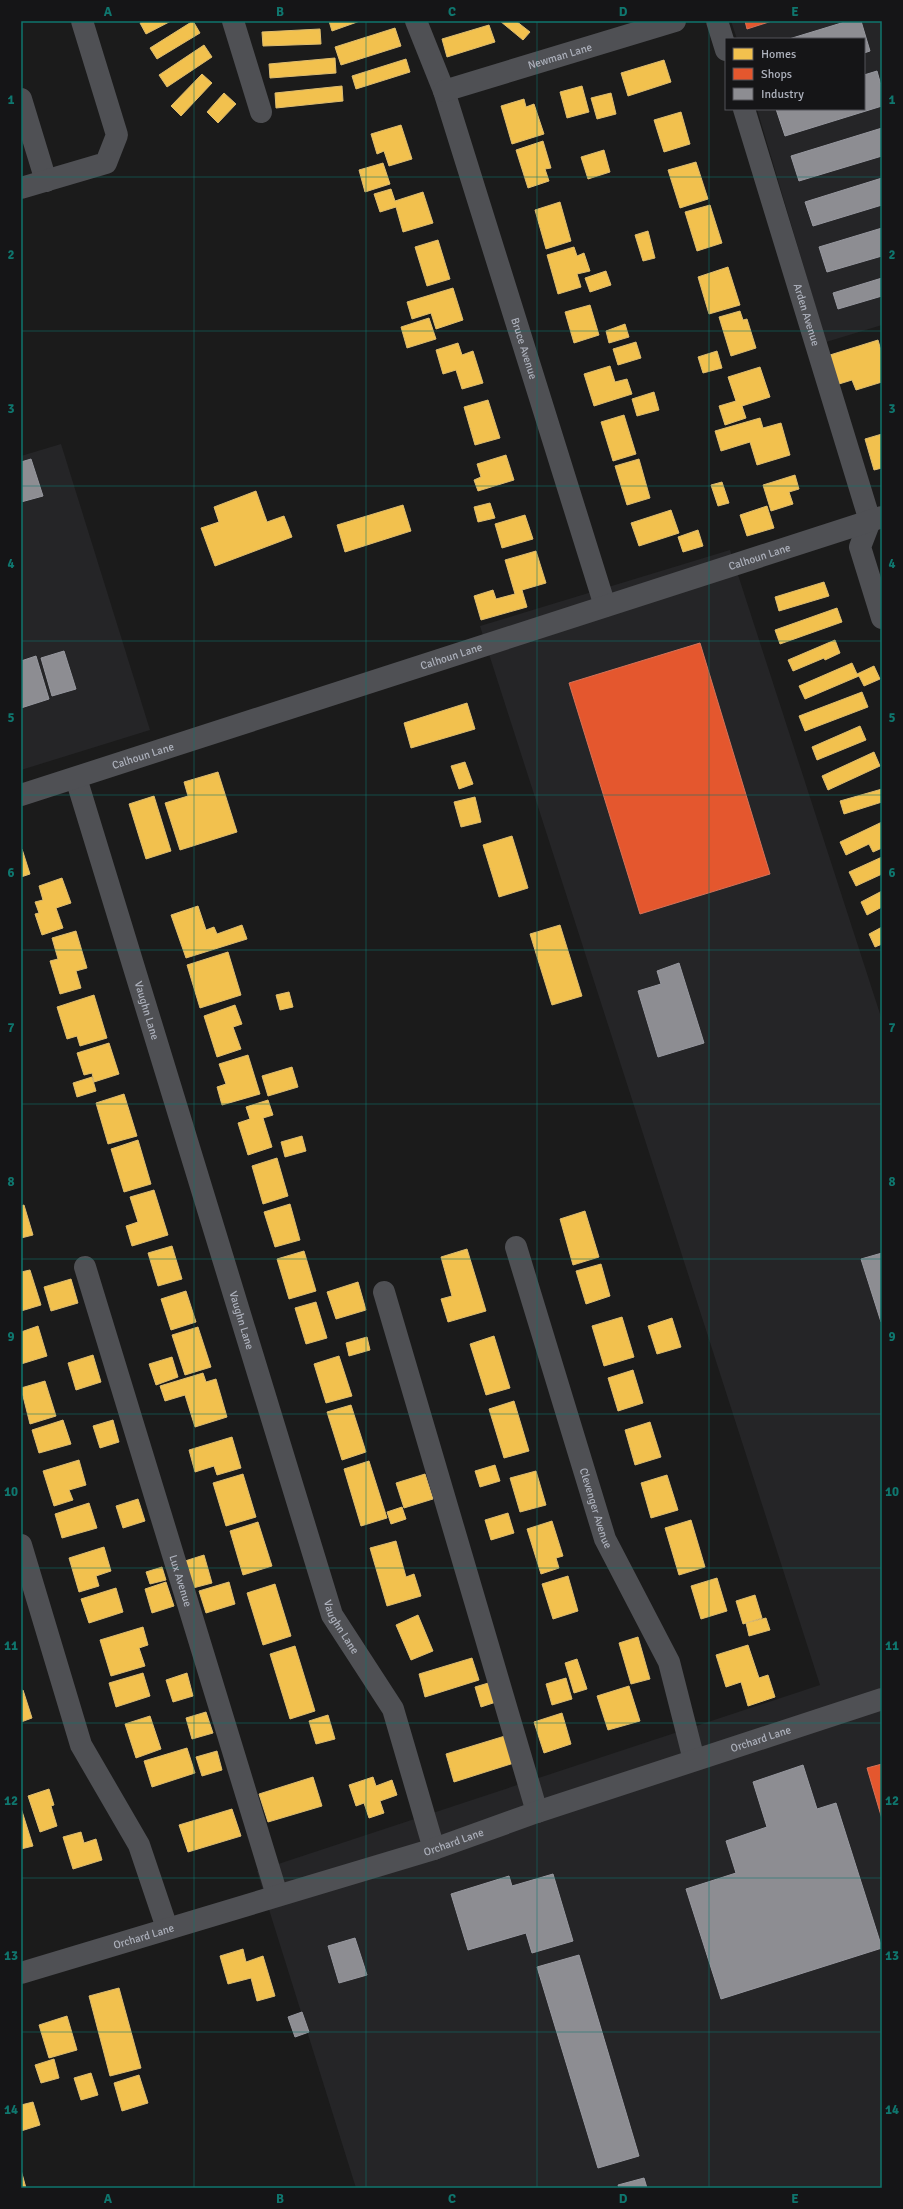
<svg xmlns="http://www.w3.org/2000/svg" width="903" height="2209" font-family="Signika,sans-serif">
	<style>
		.built { fill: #252527 }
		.homes { fill: #f2c14e; stroke: #ddbc6f }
		.shops { fill: #e4572e; stroke: #d47259 }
		.industry { fill: #8d8d92; stroke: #97989f }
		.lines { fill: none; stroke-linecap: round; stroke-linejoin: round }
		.minor { stroke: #4f5054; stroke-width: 22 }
		.grid { fill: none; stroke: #0f766e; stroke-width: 1; stroke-opacity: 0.55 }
		.labels { text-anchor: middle; stroke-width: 4; stroke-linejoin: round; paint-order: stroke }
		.street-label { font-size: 11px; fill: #adb1bc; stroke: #151517 }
		.neatline { fill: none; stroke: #0f766e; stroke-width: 1.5 }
		.grid-label { font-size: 13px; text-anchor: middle; font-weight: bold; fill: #0f766e }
	</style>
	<rect width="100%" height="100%" fill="#1b1b1b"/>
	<g class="built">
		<path d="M731 21H882V325L826 342 757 109H864V39H737Z"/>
		<path d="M61 444 150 730 21 770V456Z"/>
		<path d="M730 550 882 1020V2188H356L257 1871 820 1685 480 626Z"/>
	</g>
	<g class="homes">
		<path d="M144 21H171L146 34 140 23Z"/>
		<path d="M193 21 200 33 157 59 150 48Z"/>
		<path d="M329 21H360L332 31Z"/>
		<path d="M500 21H516L530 32 523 40Z"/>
		<path d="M489 25 495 42 447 57 442 39Z"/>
		<path d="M395 28 401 46 341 65 335 47Z"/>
		<path d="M320 29 321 44 263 46 262 32Z"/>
		<path d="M204 45 212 57 167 87 159 75Z"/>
		<path d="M335 58 336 73 270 78 269 64Z"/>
		<path d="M406 59 410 72 356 89 352 76Z"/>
		<path d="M664 60 671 82 628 96 621 73Z"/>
		<path d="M202 74 212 83 181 116 171 106Z"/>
		<path d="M342 86 343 101 276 108 275 93Z"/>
		<path d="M582 86 589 112 567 118 560 92Z"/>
		<path d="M224 93 236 104 218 123 207 112Z"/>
		<path d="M611 93 616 114 597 119 591 98Z"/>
		<path d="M524 99 526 107 534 104 544 134 512 144 501 106Z"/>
		<path d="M681 112 690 144 664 152 654 120Z"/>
		<path d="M401 125 412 159 389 166 384 151 377 154 371 134Z"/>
		<path d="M543 141 551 168 545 169 549 181 528 188 516 150Z"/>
		<path d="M604 150 610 172 588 179 581 157Z"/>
		<path d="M696 162 708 199 680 208 668 170Z"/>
		<path d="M383 163 390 184 365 192 359 170Z"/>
		<path d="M391 189 395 201 423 192 433 223 403 232 396 207 380 212 374 194Z"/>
		<path d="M560 202 571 241 546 249 535 210Z"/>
		<path d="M710 205 722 243 697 251 685 212Z"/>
		<path d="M648 231 655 258 643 261 635 235Z"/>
		<path d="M438 240 450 279 427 286 415 247Z"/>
		<path d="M574 247 577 256 584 253 590 271 577 274 581 287 558 294 547 255Z"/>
		<path d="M728 267 740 305 709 314 698 277Z"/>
		<path d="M606 271 611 285 590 292 585 278Z"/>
		<path d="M453 288 463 320 436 329 431 313 412 319 407 302Z"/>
		<path d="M590 305 599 335 574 343 565 312Z"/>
		<path d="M740 311 743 320 747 319 756 348 731 356 719 317Z"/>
		<path d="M429 318 436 339 407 348 401 327Z"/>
		<path d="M625 324 629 337 609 343 606 331Z"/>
		<path d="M878 340 882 354V382L856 390 852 380 839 384 830 355Z"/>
		<path d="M636 342 641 358 618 365 613 349Z"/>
		<path d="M458 343 462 355 473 351 483 383 462 389 456 370 443 374 436 350Z"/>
		<path d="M717 351 722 368 703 373 698 357Z"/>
		<path d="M610 366 615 382 627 379 632 394 594 406 584 374Z"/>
		<path d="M760 367 770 397 742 406 746 418 725 425 719 406 736 401 728 377Z"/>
		<path d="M654 392 659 410 637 416 632 399Z"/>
		<path d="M488 400 500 438 475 445 464 407Z"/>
		<path d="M624 415 636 454 613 461 601 422Z"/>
		<path d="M760 418 763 428 781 423 790 455 757 465 750 442 721 451 715 431Z"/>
		<path d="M882 434V468L874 470 865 439Z"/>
		<path d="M506 455 514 480 478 491 474 480 481 477 477 464Z"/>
		<path d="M639 459 650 498 627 505 615 466Z"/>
		<path d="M795 475 799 489 789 492 793 504 771 511 763 485Z"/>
		<path d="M722 482 729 503 718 506 711 485Z"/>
		<path d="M256 491 267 522 284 516 292 537 215 566 201 528 219 522 214 507Z"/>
		<path d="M490 503 495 518 478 522 474 507Z"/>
		<path d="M403 505 411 531 345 552 337 525Z"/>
		<path d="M767 506 774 528 747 536 740 515Z"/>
		<path d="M671 510 679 533 639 546 631 523Z"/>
		<path d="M525 515 533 539 502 548 495 524Z"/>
		<path d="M698 530 703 546 683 552 678 537Z"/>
		<path d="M536 551 546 583 522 590 527 607 481 620 474 596 493 590 496 599 515 594 505 560Z"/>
		<path d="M824 582 829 596 779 611 775 597Z"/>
		<path d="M837 608 842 622 780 644 775 630Z"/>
		<path d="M835 640 840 653 825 660 824 658 793 671 788 660Z"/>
		<path d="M852 663 857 674 874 666 880 679 864 686 859 676 805 699 799 686Z"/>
		<path d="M862 692 868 707 805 731 799 716Z"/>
		<path d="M467 703 475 729 411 748 404 723Z"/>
		<path d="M860 726 866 740 817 760 812 747Z"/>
		<path d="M874 752 880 766 828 790 822 776Z"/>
		<path d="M465 762 473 784 459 789 451 766Z"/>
		<path d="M218 772 237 832 180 850 165 803 188 796 184 782Z"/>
		<path d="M882 789V802L844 814 840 801Z"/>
		<path d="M154 796 171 851 146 859 129 804Z"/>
		<path d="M475 797 481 822 461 827 454 802Z"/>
		<path d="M882 822V848L873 852 869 844 846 855 840 842Z"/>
		<path d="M512 836 528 888 499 897 483 845Z"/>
		<path d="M22 849 30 874 21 877V850Z"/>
		<path d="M882 857V874L856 886 849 872Z"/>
		<path d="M62 878 71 903 56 908 63 928 42 935 35 914 39 913 35 902 43 900 39 886Z"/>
		<path d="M882 891V907L867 915 861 902Z"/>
		<path d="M198 906 206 930 214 927 217 934 242 925 247 939 186 958 171 915Z"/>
		<path d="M560 925 582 996 552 1005 530 934Z"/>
		<path d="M882 927V944L875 947 869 934Z"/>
		<path d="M76 931 87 968 76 971 81 988 60 994 50 961 58 959 52 938Z"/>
		<path d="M228 952 241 995 200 1008 187 965Z"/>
		<path d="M289 992 293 1007 280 1010 276 995Z"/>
		<path d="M94 995 107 1038 80 1046 77 1036 67 1039 57 1007Z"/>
		<path d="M235 1005 242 1024 233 1027 241 1049 217 1057 204 1016Z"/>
		<path d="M109 1043 119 1074 94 1082 92 1073 84 1075 77 1053Z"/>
		<path d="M248 1055 260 1094 222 1105 217 1087 226 1084 219 1064Z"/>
		<path d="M292 1067 298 1087 268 1096 262 1076Z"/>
		<path d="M92 1077 96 1091 77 1097 73 1083Z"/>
		<path d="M124 1094 137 1136 108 1144 96 1103Z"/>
		<path d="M268 1100 273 1115 263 1118 272 1147 248 1155 238 1123 250 1119 246 1107Z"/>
		<path d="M302 1136 306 1151 285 1157 281 1142Z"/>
		<path d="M138 1140 151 1184 124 1192 111 1149Z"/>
		<path d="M277 1158 288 1196 263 1204 252 1166Z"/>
		<path d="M154 1190 168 1235 132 1246 126 1226 138 1222 130 1197Z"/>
		<path d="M290 1204 300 1240 275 1247 264 1212Z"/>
		<path d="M24 1205 33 1235 21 1238V1206Z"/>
		<path d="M585 1211 599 1257 573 1265 560 1219Z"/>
		<path d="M172 1246 182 1279 158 1286 148 1253Z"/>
		<path d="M467 1249 486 1311 448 1322 441 1299 452 1296 441 1257Z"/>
		<path d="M304 1251 316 1291 289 1299 277 1259Z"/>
		<path d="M601 1264 610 1296 586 1304 576 1271Z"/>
		<path d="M30 1270 41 1305 21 1311V1272Z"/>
		<path d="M71 1279 78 1303 51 1311 44 1287Z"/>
		<path d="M358 1282 366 1310 336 1319 327 1292Z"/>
		<path d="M186 1291 196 1322 171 1330 161 1299Z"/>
		<path d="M316 1302 327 1338 306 1344 295 1308Z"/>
		<path d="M622 1317 634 1357 604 1366 592 1326Z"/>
		<path d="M672 1318 681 1347 657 1354 648 1326Z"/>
		<path d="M38 1326 47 1356 21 1364V1332Z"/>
		<path d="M198 1327 211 1367 185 1375 172 1335Z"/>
		<path d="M494 1336 510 1388 486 1395 470 1344Z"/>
		<path d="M367 1337 370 1350 349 1356 346 1343Z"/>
		<path d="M93 1355 101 1382 76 1390 68 1363Z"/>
		<path d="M339 1356 352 1396 326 1403 314 1364Z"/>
		<path d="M172 1357 178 1377 156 1385 149 1364Z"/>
		<path d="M633 1370 643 1403 618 1411 608 1378Z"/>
		<path d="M203 1373 206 1382 216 1379 227 1417 195 1427 185 1395 165 1401 160 1386Z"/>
		<path d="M45 1381 56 1416 30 1424 21 1388Z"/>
		<path d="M514 1401 529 1451 504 1458 489 1409Z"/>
		<path d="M351 1405 366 1452 342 1460 327 1412Z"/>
		<path d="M63 1420 71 1444 39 1453 32 1430Z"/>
		<path d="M113 1420 119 1442 100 1448 93 1426Z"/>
		<path d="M650 1422 661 1457 635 1465 625 1430Z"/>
		<path d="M232 1437 241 1468 217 1475 214 1466 195 1472 189 1450Z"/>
		<path d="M79 1460 86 1485 69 1490 73 1500 54 1506 43 1471Z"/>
		<path d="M369 1461 387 1518 361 1526 344 1469Z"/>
		<path d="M495 1465 500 1481 480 1487 475 1471Z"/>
		<path d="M536 1471 546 1505 520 1512 510 1478Z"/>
		<path d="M243 1474 256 1517 226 1526 213 1483Z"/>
		<path d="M425 1474 433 1499 404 1508 396 1483Z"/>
		<path d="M667 1475 678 1510 651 1518 641 1483Z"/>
		<path d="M138 1499 145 1521 123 1528 116 1506Z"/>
		<path d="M89 1503 97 1528 62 1538 55 1514Z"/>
		<path d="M402 1507 406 1519 391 1524 387 1512Z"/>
		<path d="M508 1513 514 1533 491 1540 485 1520Z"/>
		<path d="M691 1520 705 1567 679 1575 665 1528Z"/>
		<path d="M552 1521 563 1556 556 1558 559 1568 541 1574 527 1529Z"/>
		<path d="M258 1522 272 1566 243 1575 230 1531Z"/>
		<path d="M396 1541 406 1577 414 1574 421 1596 387 1606 370 1548Z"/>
		<path d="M104 1547 111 1571 96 1576 99 1586 79 1592 69 1558Z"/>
		<path d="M204 1555 212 1583 193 1588 185 1561Z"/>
		<path d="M162 1567 166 1580 150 1584 146 1572Z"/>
		<path d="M568 1576 578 1611 553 1619 542 1584Z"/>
		<path d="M717 1578 727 1611 701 1619 691 1586Z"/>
		<path d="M166 1582 174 1606 152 1613 145 1589Z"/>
		<path d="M229 1582 235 1604 206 1613 199 1591Z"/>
		<path d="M275 1584 291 1636 263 1645 247 1593Z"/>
		<path d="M116 1588 123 1612 89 1623 81 1599Z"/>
		<path d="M755 1595 762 1618 743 1624 736 1601Z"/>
		<path d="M418 1615 433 1651 411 1660 396 1625Z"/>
		<path d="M766 1618 770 1630 749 1636 746 1623Z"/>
		<path d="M143 1627 148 1645 139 1648 145 1666 111 1676 100 1640Z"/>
		<path d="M638 1637 650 1679 631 1684 619 1643Z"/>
		<path d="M748 1645 759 1678 768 1675 775 1697 748 1706 741 1682 726 1687 716 1655Z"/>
		<path d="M295 1646 315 1711 290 1719 270 1654Z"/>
		<path d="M472 1658 479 1680 425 1697 419 1674Z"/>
		<path d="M577 1659 587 1689 574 1693 565 1663Z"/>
		<path d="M143 1673 150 1696 116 1707 109 1683Z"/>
		<path d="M187 1673 193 1696 173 1702 166 1680Z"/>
		<path d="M566 1678 572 1699 552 1705 546 1684Z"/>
		<path d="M495 1681 502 1700 481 1707 475 1687Z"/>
		<path d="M629 1686 640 1721 608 1730 597 1696Z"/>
		<path d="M23 1690 32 1718 21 1722V1691Z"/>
		<path d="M206 1712 213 1733 192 1739 186 1718Z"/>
		<path d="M562 1713 571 1744 544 1753 534 1722Z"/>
		<path d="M328 1715 335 1739 316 1744 309 1721Z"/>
		<path d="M150 1716 161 1749 136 1758 125 1724Z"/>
		<path d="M505 1736 514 1763 454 1782 446 1754Z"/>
		<path d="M187 1748 195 1773 152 1787 144 1761Z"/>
		<path d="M217 1751 222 1770 202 1776 196 1757Z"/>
		<path d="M313 1777 322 1806 268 1822 259 1794Z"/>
		<path d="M373 1777 376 1786 392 1780 397 1795 380 1801 384 1813 369 1818 364 1803 356 1806 349 1785Z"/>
		<path d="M49 1789 54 1805 51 1806 57 1826 40 1832 28 1796Z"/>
		<path d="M21 1808 33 1846 21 1849Z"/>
		<path d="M232 1809 241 1836 188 1852 179 1825Z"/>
		<path d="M81 1832 84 1843 96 1839 102 1860 73 1869 63 1837Z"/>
		<path d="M243 1949 246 1962 263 1956 275 1996 257 2001 251 1978 228 1984 220 1956Z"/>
		<path d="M119 1988 141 2068 110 2076 89 1996Z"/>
		<path d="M67 2016 77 2050 49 2058 39 2025Z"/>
		<path d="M54 2059 59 2078 41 2083 35 2065Z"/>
		<path d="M91 2073 98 2095 81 2100 74 2078Z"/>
		<path d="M139 2075 148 2103 122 2111 114 2083Z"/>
		<path d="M33 2102 40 2125 21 2131V2105Z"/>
		<path d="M21 2170 26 2188H21Z"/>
	</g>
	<g class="shops">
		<path d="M745 21H772L747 29Z"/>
		<path d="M700 643 770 874 640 914 569 683Z"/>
		<path d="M882 1764V1819L867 1768Z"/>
	</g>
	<g class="industry">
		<path d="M848 21H861L870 51 864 53V39H789Z"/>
		<path d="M877 71 882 89V106L785 136 776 109H864V75Z"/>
		<path d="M882 128V156L799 181 791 156Z"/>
		<path d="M882 178V205L813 226 805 202Z"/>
		<path d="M882 228V256L827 272 819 247Z"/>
		<path d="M882 278V296L838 309 833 293Z"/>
		<path d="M31 459 43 496 21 502V462Z"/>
		<path d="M64 651 76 689 52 696 41 658Z"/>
		<path d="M36 656 49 699 21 708V661Z"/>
		<path d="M679 963 704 1043 658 1057 638 991 661 984 657 971Z"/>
		<path d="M882 1253V1322H881L861 1259Z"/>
		<path d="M803 1765 817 1809 836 1803 882 1948 721 1999 686 1889 736 1873 726 1841 767 1827 753 1782Z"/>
		<path d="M553 1874 573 1941 532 1953 526 1933 468 1950 451 1894 509 1876 512 1886Z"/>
		<path d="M355 1938 367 1975 339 1983 328 1946Z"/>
		<path d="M579 1955 639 2156 598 2168 537 1967Z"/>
		<path d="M302 2012 309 2032 295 2037 288 2017Z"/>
		<path d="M644 2178 647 2188H619L618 2185Z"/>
	</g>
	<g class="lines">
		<g class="minor">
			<path d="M233 21 261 112"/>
			<path id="s1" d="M416 21 444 91 605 606"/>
			<path d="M717 21 726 50"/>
			<path id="s2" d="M444 91 675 21"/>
			<path d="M21 99 46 181"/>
			<path id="s3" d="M744 109 870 521"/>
			<path d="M21 188 106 163 117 135 82 21"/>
			<path d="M870 521 860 547 882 618"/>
			<path id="s4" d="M76 778 332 1615 393 1709 434 1849"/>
			<path id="s5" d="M21 795 882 517"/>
			<path id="s6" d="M516 1247 605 1539 669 1662 694 1760"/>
			<path id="s7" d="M85 1267 277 1895"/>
			<path d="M384 1292 537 1812"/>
			<path d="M21 1545 81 1745 139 1845 167 1928"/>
			<path id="s8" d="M21 1973 434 1849 537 1812 882 1699"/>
		</g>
	</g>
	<path class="grid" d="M194 21V2188M366 21V2188M537 21V2188M709 21V2188M21 177H882M21 331H882M21 486H882M21 641H882M21 795H882M21 950H882M21 1104H882M21 1259H882M21 1414H882M21 1568H882M21 1723H882M21 1878H882M21 2032H882"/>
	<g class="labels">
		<g class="street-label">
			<text dy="4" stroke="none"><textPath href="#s2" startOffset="121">Newman Lane</textPath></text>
			<text dy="4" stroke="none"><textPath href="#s3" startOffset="215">Arden Avenue</textPath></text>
			<text dy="4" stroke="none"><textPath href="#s1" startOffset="345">Bruce Avenue</textPath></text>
			<text dy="4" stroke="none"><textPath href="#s5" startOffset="776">Calhoun Lane</textPath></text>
			<text dy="4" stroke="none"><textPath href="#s5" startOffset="452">Calhoun Lane</textPath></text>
			<text dy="4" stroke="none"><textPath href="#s5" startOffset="128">Calhoun Lane</textPath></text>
			<text dy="4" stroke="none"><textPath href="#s4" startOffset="243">Vaughn Lane</textPath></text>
			<text dy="4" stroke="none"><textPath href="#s4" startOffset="567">Vaughn Lane</textPath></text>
			<text dy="4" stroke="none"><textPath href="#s6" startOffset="273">Clevenger Avenue</textPath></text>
			<text dy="4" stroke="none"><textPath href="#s7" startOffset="328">Lux Avenue</textPath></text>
			<text dy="4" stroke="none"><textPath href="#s4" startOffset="890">Vaughn Lane</textPath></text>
			<text dy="4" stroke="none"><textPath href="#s8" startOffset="776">Orchard Lane</textPath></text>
			<text dy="4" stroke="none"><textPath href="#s8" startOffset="452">Orchard Lane</textPath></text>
			<text dy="4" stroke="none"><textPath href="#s8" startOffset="128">Orchard Lane</textPath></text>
		</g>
	</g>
	<rect width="903" height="2209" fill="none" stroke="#151517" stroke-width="44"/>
	<rect x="725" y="38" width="140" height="72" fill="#151517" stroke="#525359"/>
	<rect x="733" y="48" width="20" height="12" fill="#f2c14e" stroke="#525359"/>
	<text x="761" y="58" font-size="12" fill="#adb1bc">Homes</text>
	<rect x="733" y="68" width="20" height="12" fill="#e4572e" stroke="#525359"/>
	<text x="761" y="78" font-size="12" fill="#adb1bc">Shops</text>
	<rect x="733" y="88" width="20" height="12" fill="#8d8d92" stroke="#525359"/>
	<text x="761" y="98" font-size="12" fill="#adb1bc">Industry</text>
	<rect x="22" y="22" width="859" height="2165" class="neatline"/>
	<g class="grid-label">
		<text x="108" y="16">A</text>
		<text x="280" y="16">B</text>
		<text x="452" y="16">C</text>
		<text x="623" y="16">D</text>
		<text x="795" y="16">E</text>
		<text x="11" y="104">1</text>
		<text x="892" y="104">1</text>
		<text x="11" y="259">2</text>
		<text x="892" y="259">2</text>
		<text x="11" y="413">3</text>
		<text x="892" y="413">3</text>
		<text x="11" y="568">4</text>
		<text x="892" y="568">4</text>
		<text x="11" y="722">5</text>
		<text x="892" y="722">5</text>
		<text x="11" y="877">6</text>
		<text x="892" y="877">6</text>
		<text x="11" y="1032">7</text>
		<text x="892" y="1032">7</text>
		<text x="11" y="1186">8</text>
		<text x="892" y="1186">8</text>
		<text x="11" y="1341">9</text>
		<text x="892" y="1341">9</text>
		<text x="11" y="1496">10</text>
		<text x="892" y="1496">10</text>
		<text x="11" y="1650">11</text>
		<text x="892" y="1650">11</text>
		<text x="11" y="1805">12</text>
		<text x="892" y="1805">12</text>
		<text x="11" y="1960">13</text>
		<text x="892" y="1960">13</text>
		<text x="11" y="2114">14</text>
		<text x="892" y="2114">14</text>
		<text x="108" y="2203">A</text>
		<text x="280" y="2203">B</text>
		<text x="452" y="2203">C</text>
		<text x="623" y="2203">D</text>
		<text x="795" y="2203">E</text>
	</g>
</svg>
